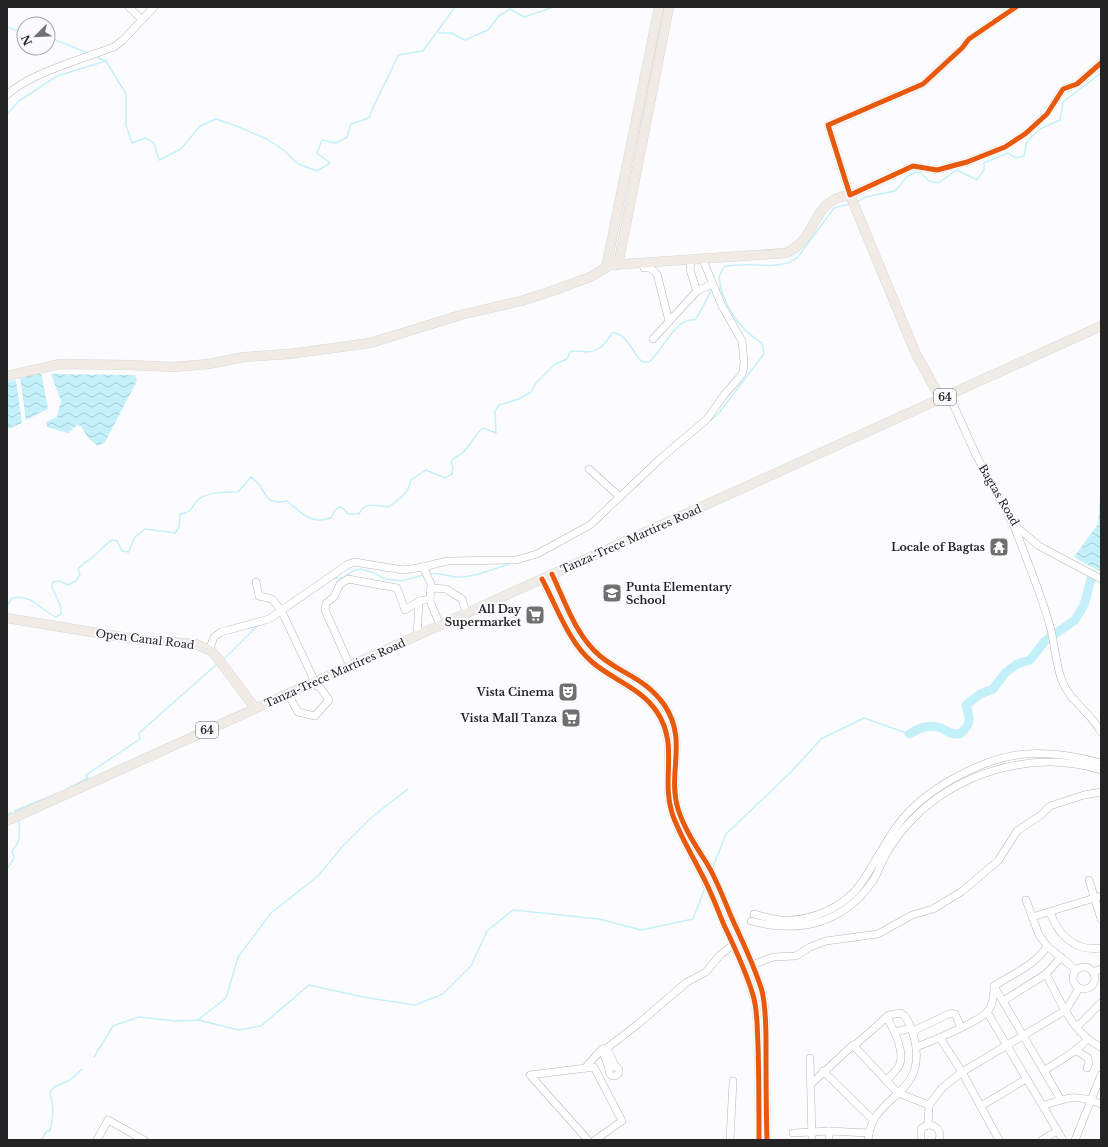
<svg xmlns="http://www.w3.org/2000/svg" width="1108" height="1147" font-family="'Libre Baskerville',serif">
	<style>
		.water { fill: url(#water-waves) }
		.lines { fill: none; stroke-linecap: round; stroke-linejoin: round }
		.stream { stroke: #c4f0fa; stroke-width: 1.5 }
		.river { stroke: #c4f0fa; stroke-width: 9 }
		.minor-casing { stroke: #b7b7b9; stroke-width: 8 }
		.major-casing { stroke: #d7d7d8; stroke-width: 10 }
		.minor { stroke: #fff; stroke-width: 7 }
		.major { stroke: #f0ece5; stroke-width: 9 }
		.cycleway-casing { stroke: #fbfbff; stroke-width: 8 }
		.cycleway { stroke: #e8590c; stroke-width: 5 }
		.labels { text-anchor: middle; stroke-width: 4; stroke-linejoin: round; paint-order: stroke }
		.shield { fill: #fbfbff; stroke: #646466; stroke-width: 1 }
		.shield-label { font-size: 10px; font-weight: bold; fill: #242425 }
		.street-label { font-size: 11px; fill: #242425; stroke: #fbfbff }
		.poi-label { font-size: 11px; font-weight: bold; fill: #242425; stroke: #fbfbff; text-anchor: end }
	</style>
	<defs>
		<pattern id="water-waves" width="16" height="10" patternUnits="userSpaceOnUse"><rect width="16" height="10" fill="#c4f0fa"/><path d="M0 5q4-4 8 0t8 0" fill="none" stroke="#a8ced6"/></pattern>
	</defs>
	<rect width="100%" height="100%" fill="#fcfcfe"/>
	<g class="water">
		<path d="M41 372 48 409 26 420 20 378Z"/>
		<path d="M51 374 135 375 137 381 105 442 98 446C87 438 87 436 81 426L77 425 68 433 47 427 46 422 57 417 61 401Z"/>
		<path d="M16 380 22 423 7 429V382Z"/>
		<path d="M1101 481V572L1074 557 1098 524Z"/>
	</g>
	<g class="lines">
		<g class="stream">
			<path d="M7 27 24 33"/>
			<path d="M439 33H451L465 40 488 30 499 16 510 9 524 17 554 7"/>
			<path d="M48 37 88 53"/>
			<path d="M97 57 106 61 126 94V125L132 143 145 138 154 143 159 160 181 149 200 126 216 119 234 125 267 139 285 151 298 164 317 171 330 163 317 153 322 140 336 143 347 137 351 124 369 118C377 96 389 77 398 55L423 51 455 7"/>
			<path d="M7 114 19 101 57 76 106 61"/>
			<path d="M857 202 865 197 895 191 907 177 916 172 921 173 929 181 938 183 957 170 977 180 984 170V163L1008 153 1016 158 1024 156 1027 141 1040 129 1060 120 1063 102 1101 73"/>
			<path d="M719 289H721L719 277 724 267C749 260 779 273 798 257L834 208 849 204"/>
			<path d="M710 421 718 414 764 354 762 343C740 329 729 313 721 289"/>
			<path d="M428 574C439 572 446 576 456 577 474 578 495 568 512 563"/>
			<path d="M7 606 12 598C34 595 39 609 56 617L61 614V607L52 587 53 582 60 581 68 585 76 581 80 575 78 569C82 564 85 563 90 559 98 554 104 545 112 540L117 541 122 551 129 552 134 538 145 529 175 533 179 527 180 514C195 513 192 501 202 497 212 492 226 492 238 492L251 477C268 487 261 507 287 501 303 513 309 525 331 518L335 510 339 507 344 509 348 514H359C365 501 376 506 389 507 399 499 408 494 411 480L426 470 445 478 452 474 453 467 451 462C454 457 457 457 461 454 470 447 474 435 483 428L496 433 495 411 499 405 519 399 531 392 536 383 555 364 567 359 570 352C575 350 580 351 586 352 599 352 606 343 612 333 626 332 633 353 642 362H649C662 352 675 317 695 320 703 309 705 301 711 291"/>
			<path d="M293 607 334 578H343L353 571 360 569 372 572 385 579 401 581 424 575"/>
			<path d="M224 659 258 625"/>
			<path d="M65 790 88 778 86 775 140 739 139 733 217 664"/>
			<path d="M14 811 56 794"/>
			<path d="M7 815 11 812"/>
			<path d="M713 867 726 834 791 772 821 739 864 718 909 734"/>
			<path d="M7 869 14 858 12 850C22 842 19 832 19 820"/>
			<path d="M199 1019 226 998 238 957 271 913 318 876 342 847 373 816 408 789"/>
			<path d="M94 1057 113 1026 139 1017 175 1021 198 1020 239 1030 261 1026 309 985 363 997 415 1005 443 994 471 966 487 931 513 910 599 919 641 930 693 919 705 888"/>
			<path d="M41 1140 46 1132 50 1130C54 1117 54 1105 50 1092L54 1087 70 1080 82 1069"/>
		</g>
		<path class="river" d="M909 734C919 728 930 723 943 729 951 733 950 734 960 734 972 724 970 718 966 705L980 694 993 689 1005 673 1017 664 1030 660 1045 641 1075 620 1084 605 1091 579"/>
		<g class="minor-casing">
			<g id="minor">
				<path d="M129 7 142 20"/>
				<path d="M1016 7 969 39 962 48 923 84 828 125 850 195 913 166 937 170 967 162 1005 147 1025 134 1047 114 1063 89 1077 84 1101 63"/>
				<path d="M7 95C28 74 85 58 114 47L123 40 154 7"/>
				<path d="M691 261 690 270 697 291"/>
				<path d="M642 263 644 268H650L657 274 669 321"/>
				<path d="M653 339 697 291 712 284"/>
				<path d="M949 395 976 455 1013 524 1039 546 1101 579"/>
				<path d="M589 469 620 497"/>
				<path d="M1014 526C1027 561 1042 595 1051 630 1055 647 1056 665 1062 681 1070 701 1091 713 1101 732"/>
				<path d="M423 567 447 561 516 560 537 554 590 525 660 459 707 419 724 395 738 379 743 372 744 362 742 341 722 306 703 260"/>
				<path d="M552 574C565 602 576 636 600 656 623 675 646 678 665 706 688 741 667 773 678 809 684 828 695 845 706 862 716 878 723 897 730 914 741 939 754 964 762 991 766 1008 766 1026 766 1044 766 1076 766 1108 767 1140"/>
				<path d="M542 579C557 607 568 641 592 662 613 680 641 688 657 712 679 745 661 778 672 813 679 834 691 853 701 873 710 889 717 908 724 925 735 948 746 971 753 995 758 1011 757 1029 758 1045 759 1077 759 1108 759 1140"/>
				<path d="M256 582 259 596 272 599 281 610 317 686H319L329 700 315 716 298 712 288 694"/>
				<path d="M431 588 446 589 462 599 466 613"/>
				<path d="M417 636 419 601 430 599"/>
				<path d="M209 650 214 637 221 632 269 619 347 565 354 562 403 570 423 567 431 584 430 601 440 625"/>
				<path d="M350 666 325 610 326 603 334 597 340 584 348 579 397 588 405 610 419 601"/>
				<path d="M1089 880 1101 919"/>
				<path d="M1026 900 1039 935 1047 946 1076 970"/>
				<path d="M1050 912C1058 935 1075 952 1101 948"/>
				<path d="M754 914C762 916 771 919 780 920 810 922 845 908 862 882 877 861 887 836 905 816 932 786 985 757 1026 754 1052 752 1076 756 1101 763"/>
				<path d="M1032 917 1101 896"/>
				<path d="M751 921C798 934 843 924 872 882 877 876 879 867 883 860 889 848 898 835 907 825 955 772 1032 749 1101 770"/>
				<path d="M752 965 773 957 796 956 810 947 826 941 878 934 912 915 933 909 961 892 998 861 1017 831 1041 815 1050 806 1084 795 1101 792"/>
				<circle cx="1084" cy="978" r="11"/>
				<path d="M1093 972 1101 969"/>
				<path d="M1046 974C1060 1000 1073 1035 1101 1047"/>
				<path d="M994 986 1061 1100"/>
				<path d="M994 986C1012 974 1036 965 1047 946"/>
				<path d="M1003 1001 1046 974 1061 957"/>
				<path d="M987 1012 1063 1140"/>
				<path d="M1077 1027 1101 1003"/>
				<path d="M913 1031 951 1013 955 1014 961 1027"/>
				<path d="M895 1032 911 1028"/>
				<path d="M940 1038 962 1072 999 1140"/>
				<path d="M854 1046 889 1015 901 1013C908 1018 912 1029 914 1037 929 1098 872 1092 868 1140"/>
				<path d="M916 1047C930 1042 981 1021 988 1011 993 1004 994 996 994 988"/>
				<path d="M607 1048 615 1066"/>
				<path d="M602 1049 609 1069"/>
				<path d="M1075 1050 1088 1058 1089 1063 1087 1068"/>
				<path d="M810 1058 812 1140"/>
				<circle cx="614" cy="1071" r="5"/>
				<path d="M585 1068 602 1049 607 1048 638 1024 687 982 706 972 720 955 733 945"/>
				<path d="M823 1071 873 1120"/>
				<path d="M1044 1071C1058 1061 1076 1053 1087 1039"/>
				<path d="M886 1081C890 1076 896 1071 899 1066 906 1052 893 1029 887 1017"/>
				<path d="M811 1084 853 1045 898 1093 929 1105"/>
				<path d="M981 1106 1026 1079"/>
				<path d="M1043 1106C1068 1097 1076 1094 1101 1104"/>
				<path d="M928 1125 929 1105 942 1088 962 1072 1066 1010 1079 988"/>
				<path d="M829 1131V1140"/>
				<path d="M793 1133 829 1131 869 1133"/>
				<path d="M97 1140 108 1120 144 1140"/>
				<path d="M588 1140 530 1075 594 1067 622 1121 595 1140"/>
				<path d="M730 1140 733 1081"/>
				<path d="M921 1140V1129C930 1120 943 1128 939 1140"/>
				<path d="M1042 1140 1057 1131"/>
				<path d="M1075 1140 1101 1075"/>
			</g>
		</g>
		<g class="major-casing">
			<g id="major">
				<path d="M618 265 669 7"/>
				<path d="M606 268 659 7"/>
				<path d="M7 376 60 364 130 365 172 367 209 364 244 357 289 354 370 343 464 314 521 301 555 290 590 277 610 265 786 253C821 237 809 200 850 195L916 354 941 399"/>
				<path d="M7 618 140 640 196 644 211 651 216 656 255 708"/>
				<path d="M7 821 1101 326"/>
			</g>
		</g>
		<use href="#minor" class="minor"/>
		<use href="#major" class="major"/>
		<g class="cycleway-casing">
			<g id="cycleway">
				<path d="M1016 7 969 39 962 48 923 84 828 125 850 195 913 166 937 170 967 162 1005 147 1025 134 1047 114 1063 89 1077 84 1101 63"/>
				<path d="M552 574C565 602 576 636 600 656 623 675 646 678 665 706 688 741 667 773 678 809 684 828 695 845 706 862 716 878 723 897 730 914 741 939 754 964 762 991 766 1008 766 1026 766 1044 766 1076 766 1108 767 1140"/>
				<path d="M542 579C557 607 568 641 592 662 613 680 641 688 657 712 679 745 661 778 672 813 679 834 691 853 701 873 710 889 717 908 724 925 735 948 746 971 753 995 758 1011 757 1029 758 1045 759 1077 759 1108 759 1140"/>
			</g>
		</g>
		<use href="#cycleway" class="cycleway"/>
	</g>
	<defs>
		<g id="temple-square" transform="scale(1)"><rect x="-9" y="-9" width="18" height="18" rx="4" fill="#707071" stroke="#fbfbff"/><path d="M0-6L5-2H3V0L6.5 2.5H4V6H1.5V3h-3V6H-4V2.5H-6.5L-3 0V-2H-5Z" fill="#fff"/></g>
		<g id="school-square" transform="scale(1)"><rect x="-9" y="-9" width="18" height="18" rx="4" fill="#707071" stroke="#fbfbff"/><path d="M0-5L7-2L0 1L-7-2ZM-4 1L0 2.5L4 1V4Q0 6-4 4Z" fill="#fff"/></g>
		<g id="supermarket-square" transform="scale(1)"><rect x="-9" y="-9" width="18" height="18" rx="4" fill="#707071" stroke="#fbfbff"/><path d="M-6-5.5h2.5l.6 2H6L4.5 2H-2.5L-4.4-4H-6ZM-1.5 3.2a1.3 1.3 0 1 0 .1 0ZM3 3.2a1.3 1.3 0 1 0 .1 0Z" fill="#fff"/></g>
		<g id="theatre-square" transform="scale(1)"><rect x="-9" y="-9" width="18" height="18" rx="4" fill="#707071" stroke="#fbfbff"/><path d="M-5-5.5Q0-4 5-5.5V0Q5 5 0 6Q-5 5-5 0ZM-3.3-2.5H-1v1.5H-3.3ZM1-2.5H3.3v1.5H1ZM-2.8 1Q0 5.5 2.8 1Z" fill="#fff"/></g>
	</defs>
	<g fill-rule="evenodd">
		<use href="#temple-square" x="999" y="547"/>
		<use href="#school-square" x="612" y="593"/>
		<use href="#supermarket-square" x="535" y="615"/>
		<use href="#theatre-square" x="568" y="692"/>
		<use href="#supermarket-square" x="571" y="718"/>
	</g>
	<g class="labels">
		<g class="shield">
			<rect x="934" y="389" width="22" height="16" rx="3"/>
			<rect x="196" y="722" width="22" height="16" rx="3"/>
		</g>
		<g class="shield-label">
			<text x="945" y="401">64</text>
			<text x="207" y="734">64</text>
		</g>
		<g class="street-label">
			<text transform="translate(999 495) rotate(60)" y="4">Bagtas Road</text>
			<text transform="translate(631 539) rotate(-24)" y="4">Tanza-Trece Martires Road</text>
			<text transform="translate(145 639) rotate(7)" y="4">Open Canal Road</text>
			<text transform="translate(335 673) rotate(-24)" y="4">Tanza-Trece Martires Road</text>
		</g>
		<g class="poi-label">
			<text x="985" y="551">Locale of Bagtas</text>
			<text x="626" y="591" text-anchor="start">Punta Elementary<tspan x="626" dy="13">School</tspan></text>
			<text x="521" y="613">All Day<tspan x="521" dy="13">Supermarket</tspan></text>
			<text x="554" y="696">Vista Cinema</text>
			<text x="557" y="722">Vista Mall Tanza</text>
		</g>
	</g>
	<rect width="1108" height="1147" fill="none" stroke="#242425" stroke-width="16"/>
	<g transform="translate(36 36) rotate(246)"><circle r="19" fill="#fbfbff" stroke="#a5a5a8"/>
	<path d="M0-3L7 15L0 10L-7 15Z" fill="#707071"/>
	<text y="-6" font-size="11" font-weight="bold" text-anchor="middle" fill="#242425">N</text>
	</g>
</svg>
